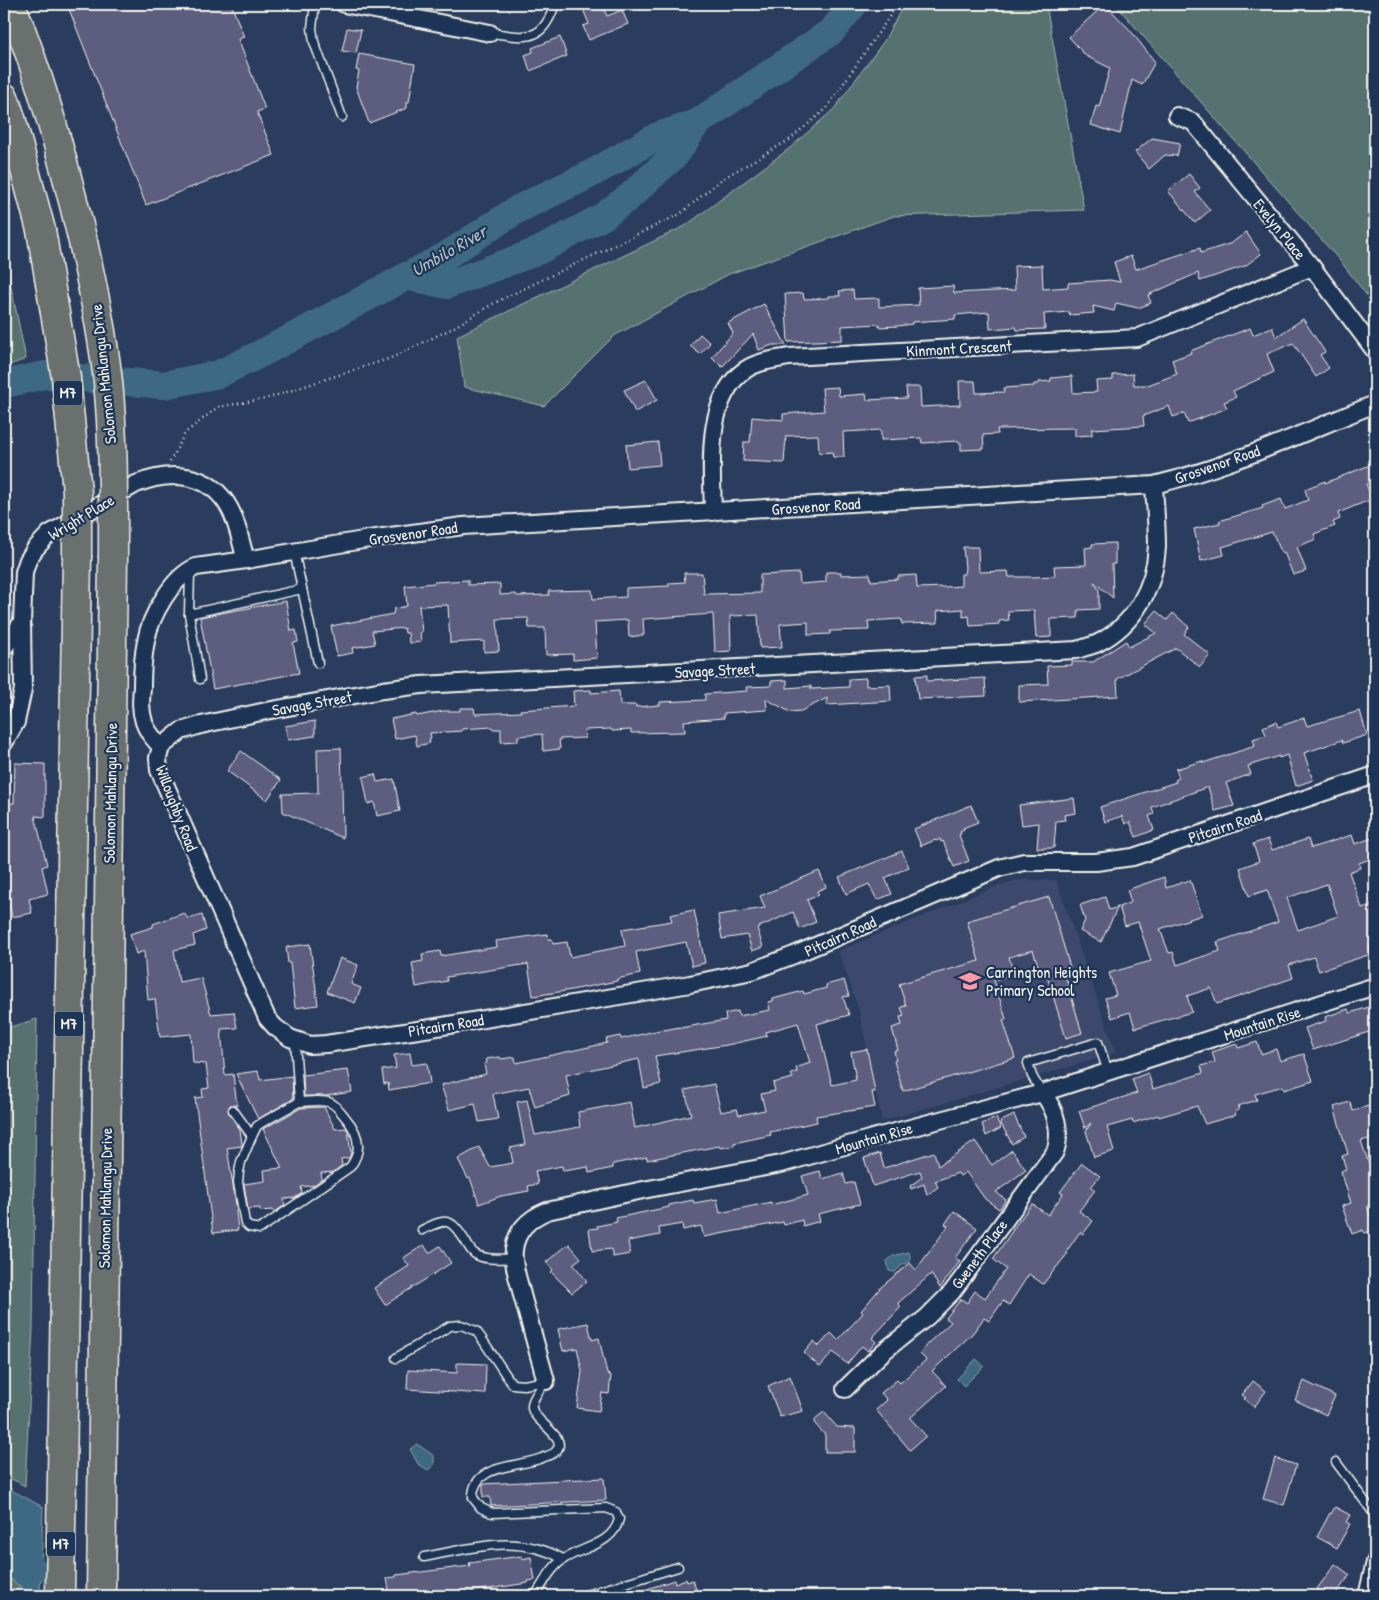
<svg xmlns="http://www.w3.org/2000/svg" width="1379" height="1600" font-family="'Patrick Hand',sans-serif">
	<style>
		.built { fill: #3d4a6c }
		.green { fill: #56726f; stroke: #a5b2ac }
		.water { fill: #3e6a82; stroke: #87a0ab }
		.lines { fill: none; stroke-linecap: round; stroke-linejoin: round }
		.canal { stroke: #3e6a82; stroke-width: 16 }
		.river { stroke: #3e6a82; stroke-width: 28 }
		.building { fill: #5d5d80; stroke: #f4f1e8; fill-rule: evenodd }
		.lane-casing { stroke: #f4f1e8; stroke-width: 11 }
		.street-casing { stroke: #f4f1e8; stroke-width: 20 }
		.highway-casing { stroke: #f4f1e8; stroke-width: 31 }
		.path { stroke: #f4f1e8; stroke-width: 2.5; stroke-dasharray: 1 4; stroke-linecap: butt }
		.lane { stroke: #1d3557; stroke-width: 8 }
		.street { stroke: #1d3557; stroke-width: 16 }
		.highway { stroke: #6b706d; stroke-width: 28 }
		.highway-bridge-casing { stroke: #f4f1e8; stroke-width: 31; stroke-linecap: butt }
		.highway-bridge { stroke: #6b706d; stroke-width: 28 }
		.labels { text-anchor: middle; stroke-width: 4.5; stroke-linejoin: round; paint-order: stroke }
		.shield { fill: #1d3557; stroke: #b4b9bc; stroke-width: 1 }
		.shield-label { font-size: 15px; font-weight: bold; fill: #f4f1e8 }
		.street-label { font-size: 16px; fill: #f4f1e8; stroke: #1d3557 }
		.poi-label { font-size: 16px; fill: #f4f1e8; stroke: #1d3557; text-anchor: start }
		.water-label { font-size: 18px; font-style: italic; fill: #b4c2c4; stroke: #1d3557 }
	</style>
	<rect width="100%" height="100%" fill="#2a3d5f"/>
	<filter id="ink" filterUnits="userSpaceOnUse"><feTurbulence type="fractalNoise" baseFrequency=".02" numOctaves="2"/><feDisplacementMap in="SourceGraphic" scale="10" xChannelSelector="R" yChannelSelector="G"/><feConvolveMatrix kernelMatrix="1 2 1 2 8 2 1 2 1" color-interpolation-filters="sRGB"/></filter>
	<g filter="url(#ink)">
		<path class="built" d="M1018 880H1056L1116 1053 882 1121 859 1010 838 951 1003 884Z"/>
		<g class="green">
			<path d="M904 4H1068L1047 10 1084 210 894 216 729 274 614 336 544 406 464 387 457 336 685 226 790 148 834 109 884 41Z"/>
			<path d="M1115 4H1375V306L1341 262Z"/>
			<path d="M4 252 26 359 4 367Z"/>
			<path d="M37 1019 33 1328 25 1486 4 1475V1029Z"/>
			<path d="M4 1574 33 1596H4Z"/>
		</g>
		<g class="water">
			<path d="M909 1252 911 1261 902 1265 895 1272 889 1271 887 1261 893 1256Z"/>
			<path d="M976 1359 984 1366 964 1386 957 1379Z"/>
			<path d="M417 1444 434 1456V1465L428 1470 418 1464 410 1449Z"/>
			<path d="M4 1486 43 1507 40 1596H33L4 1574Z"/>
		</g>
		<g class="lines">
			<path class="canal" d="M4 1543 27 1555 62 1589"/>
			<g class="river">
				<path d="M406 276 447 285 538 251 602 217 629 197 676 154 697 123"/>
				<path d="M4 384 45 375 164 385 219 374 266 351 447 255 518 209 589 175 658 136 697 123 832 31 854 4"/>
			</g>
		</g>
		<g class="building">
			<path d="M67 4H231L244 37 238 39 265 109 257 112 274 155 146 205Z"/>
			<path d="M581 4H602L607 16 622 10 628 24 589 40 583 26 589 24Z"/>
			<path d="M1105 4 1130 30 1155 62 1142 85 1132 80 1120 134 1091 125 1096 106 1099 107 1110 68 1086 56 1069 37Z"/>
			<path d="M347 28 361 30 356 53 342 51Z"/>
			<path d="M560 37 567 56 530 71 525 55 533 52 532 48Z"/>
			<path d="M359 54 415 64 409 102H407V108L369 123 356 87 359 71 356 70Z"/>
			<path d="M1152 138 1180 143 1177 156 1165 155 1149 169 1135 152Z"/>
			<path d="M1189 174 1200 188 1195 192 1210 210 1195 223 1168 191Z"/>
			<path d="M1246 232 1261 254 1245 266 1200 281 1198 273 1148 295 1151 303 1138 308 1116 303 1114 311 1093 306 1094 313 1070 315 1069 312 1044 314 1045 329 1017 330 1016 327 990 329 989 312 955 315V319L912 322V324L898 326 879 327V324L842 326V340L788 342 785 294 803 293 804 299 829 298V296H840L839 291 853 290 854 299 879 298V307L919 305 918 288 953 286 954 293 1015 290 1014 266 1042 265 1043 289 1068 287V283L1110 280 1120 282 1114 262 1131 256 1136 269 1200 248 1201 253 1232 243Z"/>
			<path d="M764 304 786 345H772L759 350 753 334 722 367 712 357 733 333 728 323Z"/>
			<path d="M1303 319 1325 352 1320 355 1329 368 1316 377 1293 343 1267 354 1274 372 1233 391 1236 397 1224 402 1227 408 1188 423 1184 413 1173 417 1169 406 1143 416 1144 426 1092 429V435L1075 436V428L997 429 998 434 983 435 984 449 961 450V443H959V441L922 443 921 438 881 440V430L843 432 844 457H833L832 452 819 453 818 435 786 436 784 463 743 461 744 442H750L752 417 783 420V414L824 411 822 388 838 387 839 396 866 394 867 400 907 398 906 387H920L921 407 960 405 959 381H975L976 393 1004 392V388L1034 386V384H1039V382L1051 381V378L1072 376 1073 393 1097 392 1096 381 1113 380V375L1133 374 1134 385H1148L1177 374 1172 360 1191 353 1190 351 1250 328 1253 335 1272 327 1276 337Z"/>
			<path d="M700 334 710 343 700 354 690 346Z"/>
			<path d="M646 380 657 400 635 412 624 390Z"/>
			<path d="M658 442 660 465 628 468 626 445Z"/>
			<path d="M1375 463V480L1366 484 1372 499 1338 513 1340 519 1333 522 1335 526 1314 534 1316 539 1297 547 1306 571 1293 575 1284 552 1282 553 1272 532 1222 547 1224 555 1201 561 1194 529 1220 523 1219 521 1263 508 1262 506 1281 499 1285 509 1308 500 1305 489 1325 481V483Z"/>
			<path d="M1115 543V564H1112L1113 598 1094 582 1099 590V609L1078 610V618L1051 619V637L1036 638 1034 610 1008 611 1009 620 999 621V624L970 626 969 616 963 617V609L937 611 938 623 902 624 901 619 868 621 869 630 830 631V634L808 635V622L780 624 782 647 760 648 758 615 730 616 731 651 715 652 713 614 643 619 644 635 629 637 628 620 595 622 597 658 573 660V654L546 655 545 628H529L528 618 497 619 499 651 484 652V641L450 643 448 605 419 606 422 632H420L421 642 409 643 408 633H405L404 628 372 631 375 644 352 648 353 653 337 656 331 626 393 614 394 609 407 606 405 586 434 583V582L468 580V585L500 584V595L516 594 517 596 549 595 548 591 592 590 593 599 626 597V588L669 586V583L685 582 684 573H702L704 594 760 593V575L799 573 800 584 826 582V572H841V575L870 574 871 581 898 579V576L916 575 917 588 946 587 961 586V574H964L965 568 963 547H978L979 572 1008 571 1009 577H1030L1055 576 1054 566 1086 565 1085 548 1092 547V544Z"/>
			<path d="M286 601 291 631 296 630 298 642 293 643 299 673 213 689 200 617Z"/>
			<path d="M1156 611 1167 620 1173 613 1189 627 1184 634 1210 655 1200 667 1176 648 1117 679 1118 696 1019 702V685L1048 684 1047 666 1072 665V662H1093L1126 641 1129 647 1156 633 1145 624Z"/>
			<path d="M927 675V681L985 678 986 696 918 699 915 676Z"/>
			<path d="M866 678V686L890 685 891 701 827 705V698L801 711 790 712 766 699 767 710 724 713V718L684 721 685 732 631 733V730L612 731 611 729 584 730 585 738 559 739 560 749 543 751 542 734 518 736V741L501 742V729H492V727L462 729V731L430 733 431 738 429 739 430 743 417 746 415 735 395 739 391 719 416 714 417 716 443 711H460V708H474L475 714 521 712 520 710 574 706 573 691 591 690V693L619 691 620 705H636V707L660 705V702L705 700V694L747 691 746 687 771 686V681L787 680V688L811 686V689L849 687V679Z"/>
			<path d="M1360 711 1367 735 1343 743 1342 740 1304 753 1313 780 1296 786 1287 755 1279 758V756L1248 766 1251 774 1226 783 1234 806 1215 811 1208 787 1152 807 1154 814 1149 816 1154 830 1136 837 1130 822 1125 824 1122 816 1105 822 1100 807 1176 782 1175 780 1179 778 1176 769 1202 761 1203 763 1255 746 1253 739 1266 735 1263 727 1276 722 1278 727 1304 718 1307 726Z"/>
			<path d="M315 721V736L288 740 285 726Z"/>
			<path d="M341 748 342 784 343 838 283 812 282 794 318 793 317 749Z"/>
			<path d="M241 751 281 780 267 800 227 771Z"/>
			<path d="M15 763 45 764V817L35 816 47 865 42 867 48 894 29 899 32 913 12 917 9 903 4 905V804L14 803Z"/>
			<path d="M375 774 377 782 394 779 400 811 377 816 374 802 368 804 363 777Z"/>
			<path d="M1074 798 1076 813 1064 815 1065 820 1056 821 1054 848H1037L1039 823 1022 825 1019 805Z"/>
			<path d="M971 805 978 822 963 828 964 830 960 832 961 834 959 835 969 861 954 867 943 841 941 842 940 839 936 841 935 840 921 846 914 829Z"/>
			<path d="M1352 835 1355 844 1375 837V857L1359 863 1360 868 1349 872 1362 908 1373 904 1375 912V944L1369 946 1371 954 1319 971 1314 957 1289 965 1293 978 1217 1004 1211 988 1187 996 1192 1012 1135 1028 1130 1012 1112 1018 1105 998 1116 995 1109 973 1151 961 1138 922 1125 926 1119 907 1131 902 1127 890 1164 877 1166 888 1190 880 1202 915 1160 929 1169 953 1173 952 1177 965 1220 951 1217 942 1278 922 1267 890 1249 896 1240 868 1259 861 1253 844 1268 839 1272 850 1308 839 1311 848ZM1327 884 1338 916 1298 930 1287 898Z"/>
			<path d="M902 851 909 867 885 878 892 894 877 900 869 884 846 894 839 877Z"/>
			<path d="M819 871 826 887 817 891 819 895 807 900 816 922 800 929 793 912 757 928 763 947 752 951 747 935 722 939 718 915 765 908 760 896Z"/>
			<path d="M1049 897 1070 967 1063 968 1082 1033 1066 1038 1046 973 1041 975 1033 950 1009 957 1014 974 994 980 1006 1019 1003 1020 1015 1058 903 1091 894 1061 896 1060 894 1051 898 1050 892 1028 902 1025 900 1017 904 1016 901 1007 906 1006 899 984 979 961 967 921Z"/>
			<path d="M1105 897 1109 910 1118 907 1101 942 1080 931 1085 920 1080 905Z"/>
			<path d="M694 910 705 963 692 966 686 942 636 952 640 974 617 979V981L571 990 533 996 528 964 446 977 447 981 416 987 412 963 423 961 422 954 440 951 441 956 497 947 496 941 547 934 548 939H552L553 944 567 942 570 957 625 946 622 929 672 921 670 915Z"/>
			<path d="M184 913 188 919 202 915 206 930 193 935 195 945 174 950 179 982 201 978 211 1014 234 1012 237 1028 221 1029 225 1075 233 1074 237 1106 235 1105H230L228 1111 240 1130 242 1144V1146L227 1148 237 1211H236L238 1230 213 1233 195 1098 203 1097 202 1089 209 1088 206 1064 193 1063 191 1034 160 1037 155 999 148 1000 144 951 136 954 130 934 153 927V924Z"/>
			<path d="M310 944 318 1005 295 1008 290 963H288L286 947Z"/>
			<path d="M340 958 358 965 351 984 361 988 355 1003 327 992Z"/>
			<path d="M844 980 849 996 843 997 849 1015 817 1024 832 1085 856 1080 851 1052 867 1049 875 1092H872L875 1107 816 1116 817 1122 770 1132 771 1135 734 1143V1146L720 1148 719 1146 647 1160V1157L613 1164V1168L589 1173 588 1167 563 1171 562 1166 535 1171 538 1184 528 1186 529 1191 501 1196 479 1204 470 1178 468 1179 458 1159 479 1147 490 1167 513 1163 510 1148 525 1145 517 1102 527 1100 535 1135 580 1127 578 1112 630 1102 635 1128 691 1115 685 1090 714 1084 721 1112 737 1109 739 1115 765 1110 761 1094 775 1091 773 1083 793 1078 791 1074 797 1072 796 1068 810 1063 798 1023 766 1032 767 1036 727 1045 655 1056 661 1084 644 1088 639 1059 566 1075 570 1096 535 1107 529 1087 493 1094 498 1119 479 1122 475 1104 449 1110 441 1085 486 1074 484 1064 487 1063 486 1059 500 1057 501 1059 515 1057 516 1063 607 1043 606 1039 620 1036 621 1039 664 1029V1030L680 1027V1028L726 1020 725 1014 738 1011 739 1016 770 1010 768 1002 773 1001V999L803 991 804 994 826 988V985Z"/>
			<path d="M1375 1005V1030L1313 1050 1305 1028 1326 1021 1325 1017 1348 1009 1350 1013Z"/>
			<path d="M1257 1042 1261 1054 1276 1049 1280 1061 1304 1054 1313 1081 1284 1090 1283 1086 1255 1094 1257 1100 1238 1106 1239 1110 1235 1112 1236 1115 1205 1124 1197 1106 1159 1117 1158 1115 1133 1123 1132 1120 1107 1127 1114 1151 1094 1157 1086 1131 1091 1123 1085 1128 1079 1111 1137 1093 1132 1079 1148 1073 1153 1089 1203 1073 1201 1066 1215 1062 1212 1052 1237 1044 1238 1048Z"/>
			<path d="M410 1053 412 1065 427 1063 430 1083 389 1090 388 1083 384 1084 382 1070 396 1068 394 1055Z"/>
			<path d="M348 1070 352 1092 326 1096H304L303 1075Z"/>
			<path d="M258 1071 260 1080 292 1076 293 1099 258 1119 236 1074Z"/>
			<path d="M1350 1102 1353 1111 1368 1106 1372 1118 1375 1117V1137L1361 1141 1370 1167 1375 1165V1203L1367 1206 1375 1230 1364 1233 1363 1230 1352 1234 1342 1206 1351 1203 1341 1171 1346 1169 1342 1156 1348 1154 1334 1107Z"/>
			<path d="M324 1107 335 1129 346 1128 348 1131 351 1153 349 1158 341 1159 342 1165 334 1172 321 1173 322 1179 314 1185 301 1187 302 1193 295 1198 284 1199 285 1205 275 1212H273V1210L260 1211V1208L248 1209 244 1184 265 1181 264 1170 282 1168 263 1129 301 1108Z"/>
			<path d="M1014 1115 1024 1137 1012 1144 1000 1122Z"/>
			<path d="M996 1118 1001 1128 986 1136 982 1124Z"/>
			<path d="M975 1141 992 1165 1012 1150 1026 1170 996 1192 1006 1200 999 1209 985 1199 966 1172 960 1176 958 1173 935 1181 938 1187 927 1195 924 1184 911 1189 910 1186 922 1177 920 1171 873 1186 864 1158 880 1153 884 1168 934 1152 938 1166Z"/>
			<path d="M1082 1163 1100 1176 1091 1187 1095 1190 1079 1211 1093 1221 1083 1234 1080 1232 1066 1252 1068 1253 1043 1284 1029 1274 1009 1305 1003 1301 989 1321 984 1318 972 1334 932 1371 946 1386 910 1418 926 1436 910 1450 876 1410 887 1400 881 1393 897 1380 900 1383 926 1360 920 1354 927 1344 951 1322 946 1318 961 1299 967 1303 975 1291 985 1298 1006 1269 993 1259 1013 1230H1012L1032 1204 1048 1215 1063 1194 1060 1192Z"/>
			<path d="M820 1171 822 1179 843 1173 846 1184 854 1182 860 1204 818 1214 820 1221 803 1226 802 1220 784 1225 783 1222 704 1237 701 1226 683 1230 682 1224 659 1228 660 1235 628 1241 630 1254 613 1257 611 1249 592 1251 589 1229 598 1228 597 1226 617 1222 616 1218 669 1207V1205L693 1200 694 1203 717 1199 720 1213 771 1202V1205L808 1195 802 1176Z"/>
			<path d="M954 1211 977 1228 955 1258 960 1261 940 1288 931 1274 898 1303 901 1307 872 1338 876 1342 868 1351 862 1346 847 1364 833 1352 820 1367 804 1353 814 1341 819 1346 831 1333 838 1340 863 1313 861 1311 881 1287 910 1263 916 1270 948 1226 945 1224Z"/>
			<path d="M569 1244 581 1258 573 1264 587 1281 572 1293 551 1272 553 1270 546 1262Z"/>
			<path d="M424 1245 429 1253 440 1246 451 1263 385 1305 374 1288 409 1266 403 1258Z"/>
			<path d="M588 1323 592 1340 599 1338 607 1374 611 1375 609 1394 602 1393 599 1411 577 1408 582 1371 577 1348 563 1351 558 1329Z"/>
			<path d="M457 1363 486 1364 485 1394 407 1389 408 1370 457 1373Z"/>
			<path d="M790 1376 803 1411 780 1417 768 1386Z"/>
			<path d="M1253 1381 1266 1391 1254 1407 1244 1399 1246 1398 1242 1395Z"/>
			<path d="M1304 1381 1335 1396 1326 1415 1295 1400Z"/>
			<path d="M824 1412 837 1427 855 1428V1452H825V1435L815 1424V1419Z"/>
			<path d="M1275 1458 1296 1465 1284 1505 1263 1499Z"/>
			<path d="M604 1478 606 1500 491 1506 490 1497H483V1484Z"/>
			<path d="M1335 1507 1350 1515 1346 1522 1350 1524 1337 1548 1317 1537 1330 1513 1331 1514Z"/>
			<path d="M522 1556V1559L531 1557 535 1580 528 1581V1583L455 1594V1595L448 1596H390L387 1578 396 1577V1575L470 1566 469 1563Z"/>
			<path d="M1335 1564 1350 1575 1334 1596H1326L1317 1589Z"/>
			<path d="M686 1579 687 1582 693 1580 698 1596H632V1594L674 1580 675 1583Z"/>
		</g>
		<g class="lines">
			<g class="lane-casing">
				<g id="lane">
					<path d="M315 4 312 28 314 42 342 117"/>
					<path d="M490 33C526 37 542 44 555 4"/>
					<path d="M294 551 318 663"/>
					<path d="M190 571 189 614 200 679"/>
					<path d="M189 614 302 589"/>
					<path d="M295 1040 299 1102 263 1122 257 1126 252 1136 241 1162 239 1172 238 1182 245 1223 249 1227 260 1229 350 1167C364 1149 358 1132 345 1117 341 1112 336 1105 331 1103 322 1099 308 1102 299 1102"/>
					<path d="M1042 1093 1032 1076 1028 1063 1098 1042 1108 1072"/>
					<path d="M233 1110 252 1136"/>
					<path d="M422 1230C447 1218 450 1217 466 1242 468 1246 471 1251 475 1254 486 1261 502 1258 514 1259"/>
					<path d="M396 1358 450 1326 461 1325 476 1331 482 1339 512 1384 524 1385 546 1381"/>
					<path d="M1336 1462 1375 1515"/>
					<path d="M424 1557C473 1548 517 1533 563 1559"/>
					<path d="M535 1596C543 1584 551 1567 564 1559 582 1547 613 1545 619 1519L616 1512 606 1508 492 1513 481 1508 473 1498C472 1463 518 1468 542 1458 546 1456 553 1455 556 1451 569 1437 534 1422 532 1408 531 1399 541 1388 546 1381"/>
					<path d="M583 1596 678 1567"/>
				</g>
			</g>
			<g class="street-casing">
				<g id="street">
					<path d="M344 4 490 33"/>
					<path d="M1177 116 1193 122 1312 267 1375 351"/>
					<path d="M713 512C712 469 704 399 745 370 758 361 774 360 789 357L1137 338 1312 267"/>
					<path d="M4 648 22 622"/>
					<path d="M4 743 16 722 23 689 22 622 24 572 28 560 35 549 49 534 136 484C171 470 210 472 230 509 238 524 241 544 246 560"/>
					<path d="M161 747 158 758 159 770 267 1018 275 1027 290 1038 310 1045 326 1044 431 1028 690 984 752 971 794 955 999 868 1024 862H1096L1133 857 1375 775"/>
					<path d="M161 747C154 739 147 732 144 722 140 710 141 699 142 687 142 672 143 656 146 641 150 617 172 577 196 567L246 560 369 539 463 526 1154 485C1230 467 1302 433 1375 404"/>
					<path d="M161 747 181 731 201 725 266 711 383 690 421 685 1076 650C1083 648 1091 646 1098 643 1135 624 1155 587 1157 546 1157 526 1155 505 1154 485"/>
					<path d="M546 1381C538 1352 530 1324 522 1295 519 1281 512 1264 514 1250 516 1230 530 1218 547 1211L643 1190 781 1164 876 1137 1042 1093 1375 986"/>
					<path d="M845 1389 883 1352 927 1317 952 1292 1055 1152C1062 1133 1056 1108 1042 1093"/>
					<path d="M1367 1596 1375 1562"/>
				</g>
			</g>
			<g class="highway-casing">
				<g id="highway">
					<path d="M11 4C42 80 64 161 83 242"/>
					<path d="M4 97 11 118 41 230"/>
					<path d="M60 1596 77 558"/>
					<path d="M101 1596 113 558"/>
				</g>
			</g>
			<path class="path" d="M170 462 185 433 218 407 265 399 391 358 451 329 496 302 680 214 722 179 789 140 826 109 898 4"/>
			<use href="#lane" class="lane"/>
			<use href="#street" class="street"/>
			<use href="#highway" class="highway"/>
			<g class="highway-bridge-casing">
				<g id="highway-bridge">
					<path d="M41 230 66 378 77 492V558"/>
					<path d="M83 242C93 288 103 335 108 382 114 440 113 499 113 558"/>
				</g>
			</g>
			<use href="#highway-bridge" class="highway-bridge"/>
		</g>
	</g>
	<defs>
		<g id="school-bare" transform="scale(1.725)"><path d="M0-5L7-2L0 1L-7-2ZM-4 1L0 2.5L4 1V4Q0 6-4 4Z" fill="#ff9aa2" stroke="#1d3557" stroke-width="2.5" paint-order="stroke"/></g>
	</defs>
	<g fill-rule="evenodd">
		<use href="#school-bare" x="970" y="981"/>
	</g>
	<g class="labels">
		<g class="shield">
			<rect x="54" y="380.5" width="28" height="25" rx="4"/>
			<rect x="55" y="1011.5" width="28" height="25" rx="4"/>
			<rect x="47" y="1531.5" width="28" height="25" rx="4"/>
		</g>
		<g class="shield-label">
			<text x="68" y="398">M7</text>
			<text x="69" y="1029">M7</text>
			<text x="61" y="1549">M7</text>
		</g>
		<g class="street-label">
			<text transform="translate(1280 229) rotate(51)" y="6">Evelyn Place</text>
			<text transform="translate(959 348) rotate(-3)" y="6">Kinmont Crescent</text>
			<text transform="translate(103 374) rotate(-96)" y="6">Solomon Mahlangu Drive</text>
			<text transform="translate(1217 464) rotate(-19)" y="6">Grosvenor Road</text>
			<text transform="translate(816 506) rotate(-4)" y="6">Grosvenor Road</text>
			<text transform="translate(81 517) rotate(-31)" y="6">Wright Place</text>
			<text transform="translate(413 533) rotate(-8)" y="6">Grosvenor Road</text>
			<text transform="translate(715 670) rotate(-3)" y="6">Savage Street</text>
			<text transform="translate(312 703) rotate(-10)" y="6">Savage Street</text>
			<text transform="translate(110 793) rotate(-89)" y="6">Solomon Mahlangu Drive</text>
			<text transform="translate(177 808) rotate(69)" y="6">Willoughby Road</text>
			<text transform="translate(1225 826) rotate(-18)" y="6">Pitcairn Road</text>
			<text transform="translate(840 936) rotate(-24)" y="6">Pitcairn Road</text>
			<text transform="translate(1262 1023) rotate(-18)" y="6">Mountain Rise</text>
			<text transform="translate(446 1025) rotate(-9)" y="6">Pitcairn Road</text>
			<text transform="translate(874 1138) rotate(-16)" y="6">Mountain Rise</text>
			<text transform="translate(105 1198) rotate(-89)" y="6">Solomon Mahlangu Drive</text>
			<text transform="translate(979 1254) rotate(-53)" y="6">Gweneth Place</text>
		</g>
		<g class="poi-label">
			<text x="986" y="978">Carrington Heights<tspan x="986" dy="18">Primary School</tspan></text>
		</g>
		<g class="water-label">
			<text transform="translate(449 251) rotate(-30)" y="6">Umbilo River</text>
		</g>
	</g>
	<rect width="1379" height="1600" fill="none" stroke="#1d3557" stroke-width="20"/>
	<rect x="10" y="10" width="1359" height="1580" fill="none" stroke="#f4f1e8" stroke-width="2" filter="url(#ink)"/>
</svg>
